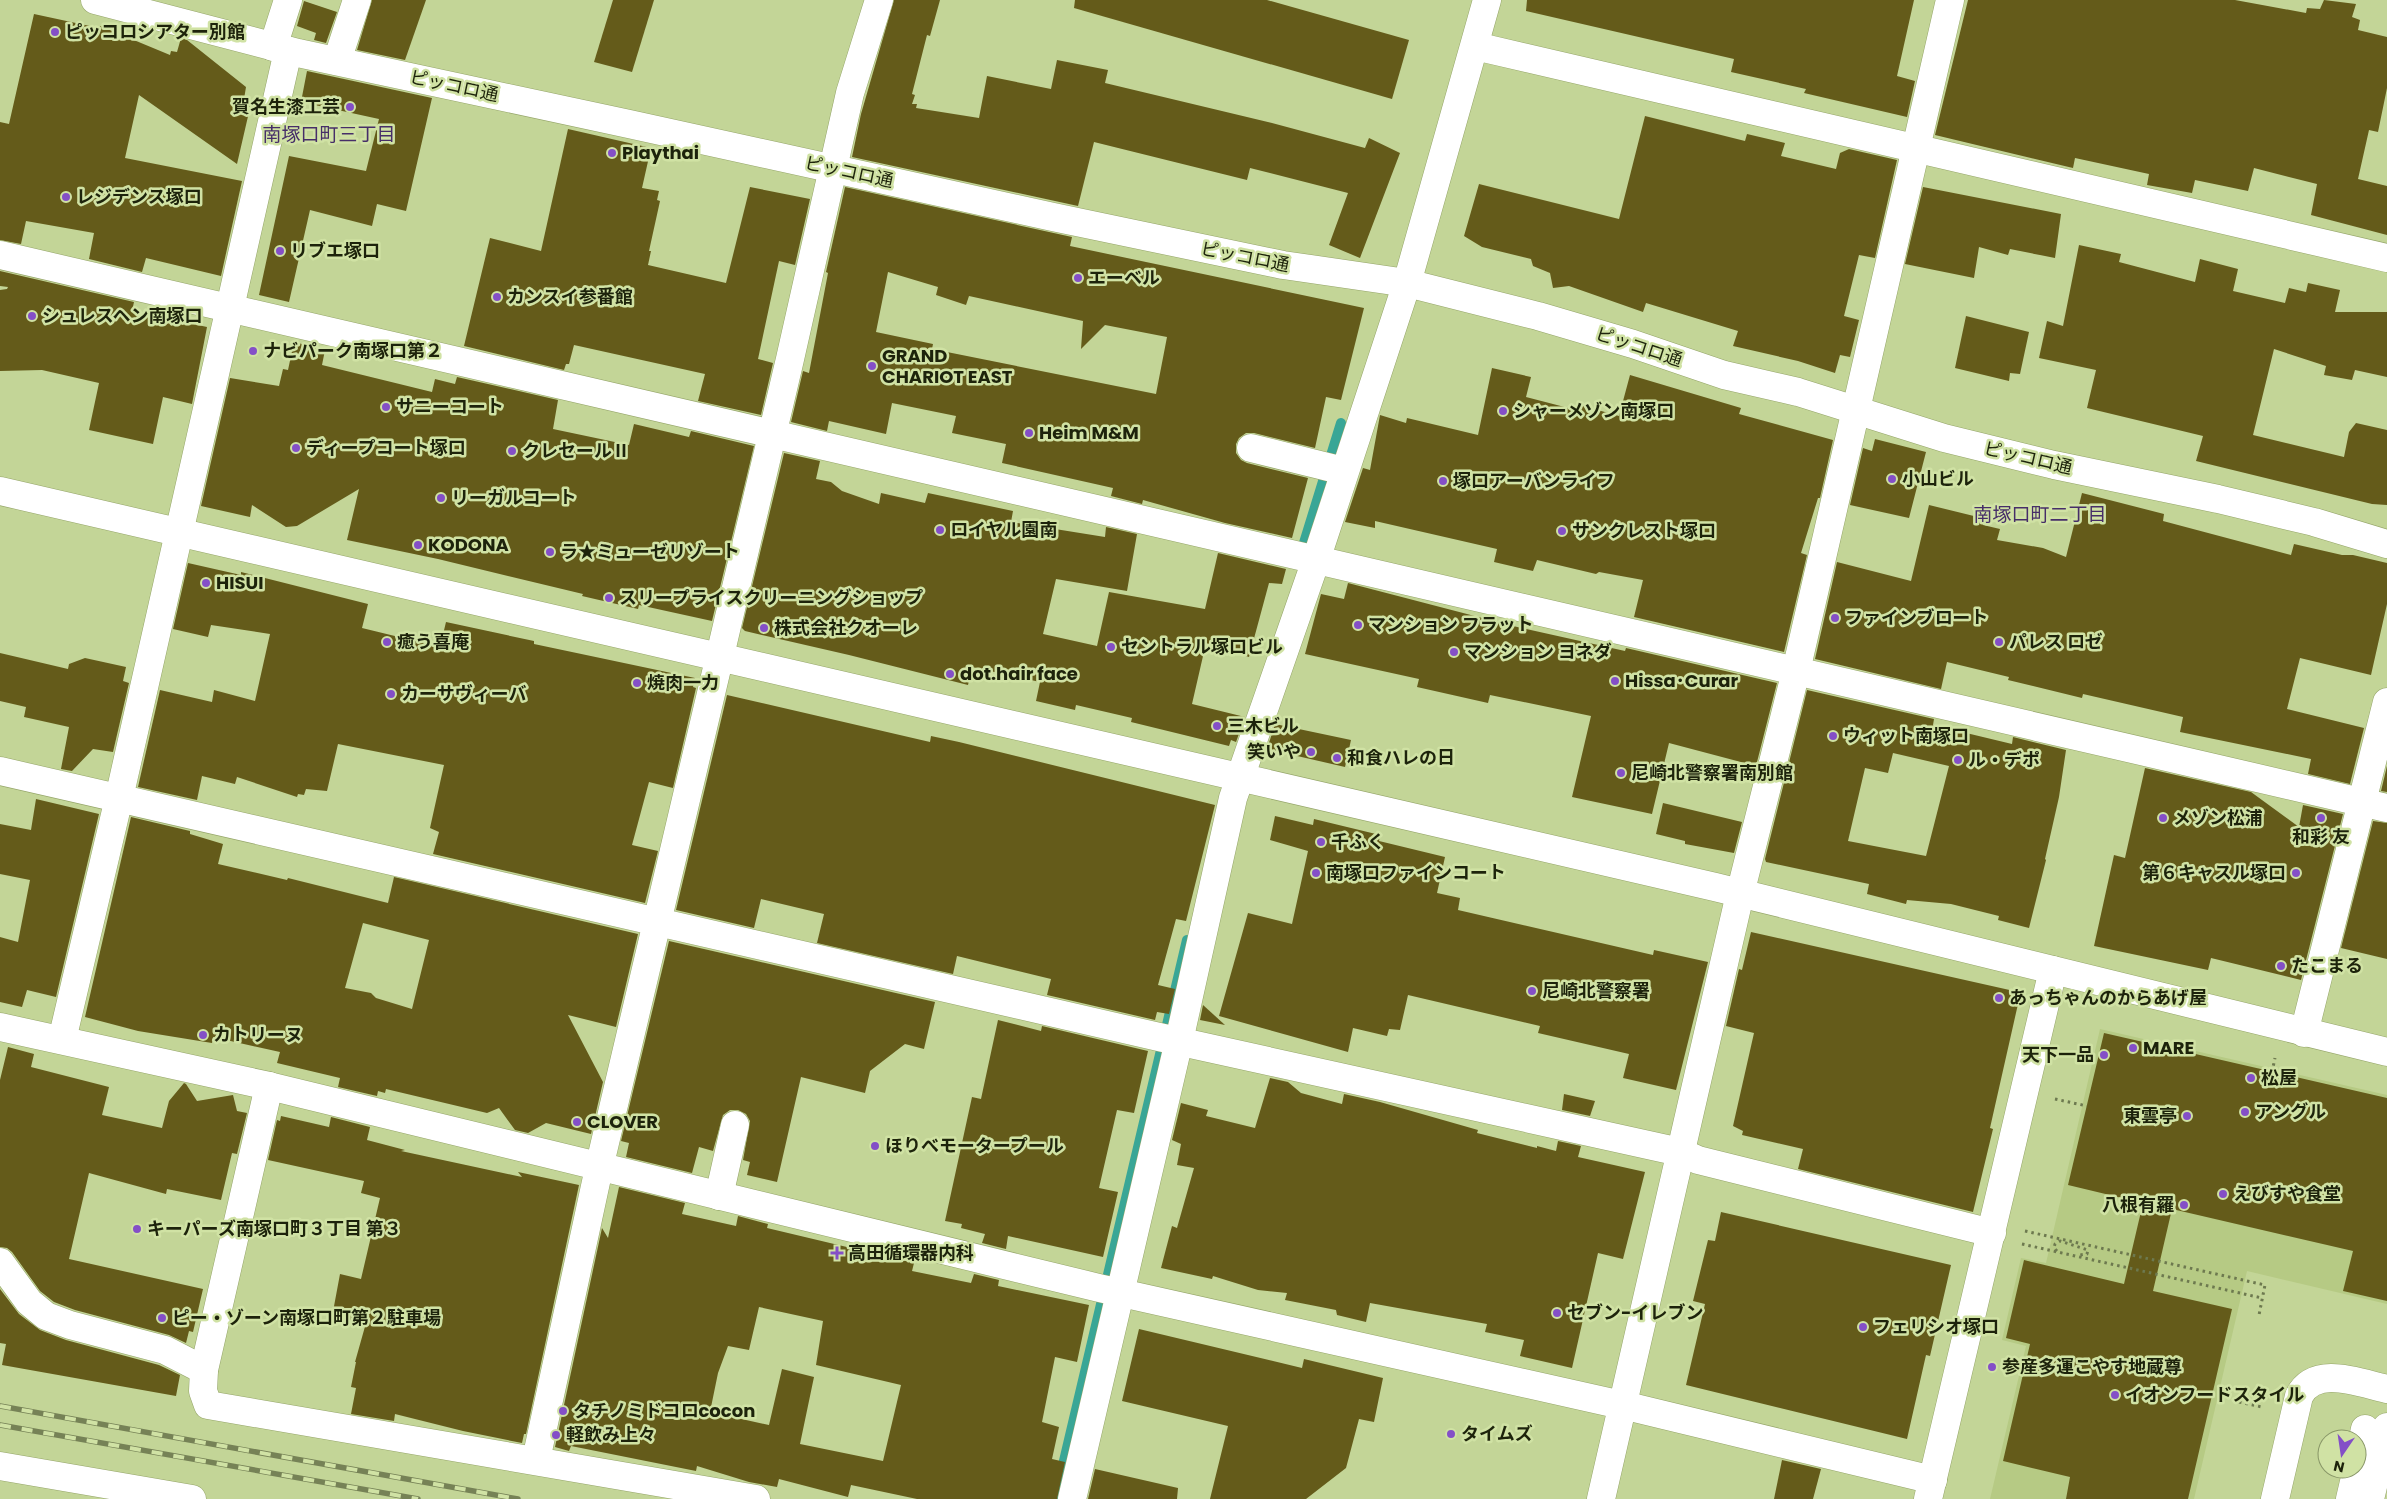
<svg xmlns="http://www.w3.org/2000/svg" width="2387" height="1499" font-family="Poppins,'Noto Sans JP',sans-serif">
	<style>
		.built { fill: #b6ca84 }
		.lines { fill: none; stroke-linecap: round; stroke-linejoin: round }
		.stream { stroke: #39a696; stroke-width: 10 }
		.building { fill: #645b1a; fill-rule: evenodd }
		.minor-casing { stroke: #95a569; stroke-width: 29 }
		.path { stroke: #6d794f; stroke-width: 3; stroke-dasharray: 2.5 4; stroke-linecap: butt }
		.minor { stroke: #fff; stroke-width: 28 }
		.rail-casing { stroke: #768256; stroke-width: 5.5 }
		.rail { stroke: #d0e2a4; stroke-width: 4; stroke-dasharray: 11; stroke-linecap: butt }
		.poi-dot { fill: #844fc7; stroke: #d0e2a4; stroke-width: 2 }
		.labels { text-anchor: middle; stroke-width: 5; stroke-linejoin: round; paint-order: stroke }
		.poi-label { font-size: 18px; font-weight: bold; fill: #1d230b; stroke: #d0e2a4; text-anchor: start }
		.street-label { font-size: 18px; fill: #1d230b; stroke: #d0e2a4 }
		.neighbourhood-label { font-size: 19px; fill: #462e68; stroke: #d0e2a4 }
	</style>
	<rect width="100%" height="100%" fill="#c3d597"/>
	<path class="built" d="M2100 1029 2387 1095V1304L2247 1271 2194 1499H1990L2026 1346 2002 1340 2021 1258 2046 1263Z"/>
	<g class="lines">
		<g class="stream">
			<path d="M1303 546 1341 423"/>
			<path d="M1055 1499 1187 940"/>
		</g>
	</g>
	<g class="building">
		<path d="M372 0H426L405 60 357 50Z"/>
		<path d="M613 0H654L632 72 594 62Z"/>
		<path d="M894 0H940L930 36 927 35 912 94 915 95 912 104H917L916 108 979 118 987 76 1051 89 1057 60 1108 70 1105 83 1272 123 1365 148 1369 138 1400 153 1360 258 1329 245 1348 193 1250 168 1247 180 1094 142 1078 206 852 157 861 114Z"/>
		<path d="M1075 0H1267L1409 40 1392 99 1074 8Z"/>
		<path d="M1527 0H1914L1897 76 1915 81 1907 117 1804 93 1806 89 1731 72 1734 59 1526 11Z"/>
		<path d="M1968 0H2235L2306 13 2307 8 2320 9 2324 0 2356 4 2352 17 2360 20 2358 30 2387 37V88L2378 132 2369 130 2358 179 2387 186V235L2311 215 2317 184 2254 168 2248 191 2195 180 2192 193 2147 185 2149 174 2075 158 2073 168 1935 135Z"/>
		<path d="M304 1 337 12 326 43 314 40 316 33 297 26Z"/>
		<path d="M34 14 99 28 100 26 170 55 171 51 177 52 181 38 187 40 246 87 244 99 250 101 249 112 237 164 139 95 125 158 242 181 221 276 146 258 142 272 89 259 94 233 26 221 21 244 0 240V122L9 124Z"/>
		<path d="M307 71 432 98 406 211 377 204 372 226 310 210 289 302 259 295 289 156 366 171 379 119 301 102Z"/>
		<path d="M1645 116 1745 141 1747 134 1785 143 1781 156 1836 169 1840 153 1849 149 1897 160 1875 258 1859 255 1844 316 1859 320 1850 357 1840 355 1835 373 1798 361 1733 346 1738 331 1646 303 1643 312 1569 286 1553 288 1550 273 1533 266 1531 259 1482 247 1464 236 1479 184 1619 219Z"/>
		<path d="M568 129 651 148 642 188 659 191 657 200 660 201 649 251H651L648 265 726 283 750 187 810 199 795 265 779 261 758 359 773 363 761 415 698 401 705 374 574 345 569 364H566L564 370 464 346 490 238 541 251Z"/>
		<path d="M845 187 1072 237 1070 246 1364 308 1341 400 1326 397 1315 448 1254 433H1246L1239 438 1236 444V453L1241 460 1247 463 1308 478 1292 538 1225 523 1143 500 1142 504 1111 496 1113 488 1002 463 1006 444 952 433 956 416 892 403 886 434 829 421 827 431 791 422 803 371 809 373 828 273 826 272ZM888 272 938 287 936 295 966 305 969 296 1083 321 1081 349 1105 325 1167 337 1156 394 932 349 933 344 876 332Z"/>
		<path d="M1923 187 2061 214 2055 258 2010 249 2008 255 1979 247 1974 278 1905 264Z"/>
		<path d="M2079 245 2121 254 2119 262 2195 282 2200 259 2238 269 2233 291 2285 303 2289 288 2306 292 2308 283 2340 290 2335 312H2387V377L2355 370 2352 380 2324 375 2326 366 2274 349 2253 435 2344 457 2349 432 2356 423 2387 430V505L2372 504 2196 461 2203 436 2087 408 2096 370 2039 358 2047 321 2063 326Z"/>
		<path d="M0 271 134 302 132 311 207 327 192 404 163 397 153 444 89 430 99 383 42 370 0 371V290L7 289 8 287 0 286Z"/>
		<path d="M1966 316 2029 332 2020 374 2010 373 2009 381 1955 368Z"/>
		<path d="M294 342 325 350 322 365 432 392 435 379 455 384 457 377 558 400 553 429 629 445 634 424 689 437 691 431 754 446 712 621 639 605 638 609 582 596 583 594 438 559 347 540 359 489 297 526 286 527 252 505 250 517 201 506 230 378 279 386 283 369 288 370Z"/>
		<path d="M1492 368 1531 377 1526 397 1580 411V405L1619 416 1630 375 1741 408 1739 414 1833 440 1820 498H1818L1801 553 1807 555 1784 652 1634 617 1643 580 1599 572 1596 574 1537 560 1533 571 1494 562 1497 549 1375 521V528L1345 522 1363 468 1370 470 1380 415 1406 423 1407 418 1478 435Z"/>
		<path d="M1875 439 1926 452 1909 518 1850 505 1863 448 1872 451Z"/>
		<path d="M784 453 820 461 816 479 831 482 842 491 879 504 881 493 925 503 928 493 1013 511 1011 522 1105 537 1106 527 1137 534 1127 591 1056 579 1043 634 1097 646 1109 592 1205 609 1218 553 1286 569 1282 584 1269 583 1249 657 1206 643 1192 704 1245 717 1236 742 1231 740 1229 746 1131 722 1132 718 1076 705 1075 710 1036 701 1040 682 972 667 968 685 849 655 745 631 742 628Z"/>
		<path d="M2082 493 2164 514 2163 521 2291 555 2294 544 2342 555H2353L2387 563V604L2371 675 2300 658 2287 709 2364 728 2350 784 2308 774 2311 759 2180 732 2183 717 2083 694 2082 698 2008 680 2009 677 1947 662 1941 689 1815 659 1837 562 1911 581 1929 505 1982 518 1983 525 2000 529 1997 540 2043 548 2066 557Z"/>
		<path d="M188 563 241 575V572L368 604 362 628 440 647 446 622 534 641V644L695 678 693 687 696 688 673 788 649 782 632 845 658 851 645 903 433 854 439 832 430 828 444 765 338 744 327 791 306 789 304 795 298 794 297 797 237 777 235 784 202 776 197 800 138 787 160 690 212 702 214 690 255 701 270 634 211 625 208 637 173 629Z"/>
		<path d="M1348 583 1513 626 1625 651 1626 648 1777 683 1756 766 1669 743 1652 814 1572 797 1591 716 1490 695 1488 703 1417 687 1419 679 1305 654 1321 594 1344 599Z"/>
		<path d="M0 653 68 669 69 664 85 658 126 667 123 681 129 683 113 752 93 749 72 771 61 769 69 727 24 717 26 707 0 701Z"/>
		<path d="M1807 690 1934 719 1933 725 2012 744 2013 737 2066 750 2059 797 2045 859 2046 860 2029 928 1998 920 1999 916 1951 904 1907 900 1906 904 1867 894 1869 884 1766 862 1765 859ZM1893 753 1949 766 1926 856 1848 841 1865 768 1888 773Z"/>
		<path d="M727 695 930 742 931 736 959 742 1215 805 1186 921 1176 919 1158 985 1175 989 1169 1014 1157 1012 1155 1020 1047 995 1051 979 957 956 953 974 817 943 824 914 761 899 754 928 676 910Z"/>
		<path d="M1275 724 1351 740 1345 767 1267 749Z"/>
		<path d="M2387 766V792L2381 791Z"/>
		<path d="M2145 768 2251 792 2299 827 2303 805 2343 814 2301 980 2211 958 2208 970 2094 946 2114 855 2125 858Z"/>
		<path d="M36 799 99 814 56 997 27 990 22 1007 0 1002V937L18 942 30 880 0 874V824L31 830Z"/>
		<path d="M1663 803 1742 822 1734 853 1685 844V841L1656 834Z"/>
		<path d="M1275 816 1313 825 1314 819 1380 835 1379 841 1445 857 1437 893 1460 898 1458 910 1653 955 1654 950 1708 962 1676 1090 1623 1078 1629 1054 1538 1033 1540 1026 1408 995 1400 1030 1389 1029 1387 1036 1353 1028 1348 1052 1219 1016 1248 913 1292 924 1308 851 1270 840Z"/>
		<path d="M131 817 190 831V834L223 844 218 864 287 880 288 878 388 903 394 877 638 934 616 1027 568 1015 603 1082 591 1134 546 1123 528 1133 515 1130 499 1108 487 1113 386 1089 385 1093 378 1091 377 1096 338 1087 340 1078 277 1063 280 1052 213 1037 212 1043 138 1031 85 1017ZM363 923 429 940 412 1009 376 998 371 993 345 988Z"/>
		<path d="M2373 821 2387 823V959L2341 948Z"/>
		<path d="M1751 932 2014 991 2018 1004 1990 1128 1993 1129 1973 1212 1798 1169 1803 1149 1742 1135 1743 1131 1733 1126 1754 1033 1726 1026 1739 969 1742 970Z"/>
		<path d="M669 941 935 1002 924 1049 905 1044 870 1071 865 1093 801 1077 777 1182 747 1175 750 1162 743 1160 750 1121 746 1114 738 1110H730L723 1115 713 1151 699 1147 692 1173 626 1157 629 1143 621 1141Z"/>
		<path d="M1203 1005 1225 1025 1200 1020Z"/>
		<path d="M998 1020 1041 1031 1042 1026 1148 1051 1134 1113 1117 1110 1099 1188 1118 1192 1103 1257 1008 1236 1006 1249 982 1243 985 1234 961 1228 962 1224 945 1221 972 1097 981 1099Z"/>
		<path d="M2104 1033 2387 1098V1301L2343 1291 2353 1251 2172 1209 2153 1291 2232 1309 2188 1499H2066L2070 1477 2003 1461 2030 1344 2006 1338 2024 1260 2124 1284 2143 1203 2068 1185Z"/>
		<path d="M8 1047 34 1054 31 1067 109 1087 102 1115 162 1128 169 1101 184 1083 186 1084 197 1101 233 1095 237 1111 247 1113 237 1154 232 1153 221 1200 167 1189 166 1194 89 1173 69 1259 203 1289 193 1332 189 1331 186 1343 169 1335 75 1310 54 1302 40 1291 12 1252 7 1248 0 1247V1080Z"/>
		<path d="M1270 1078 1288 1082 1301 1093 1342 1104 1344 1094 1380 1102 1478 1130 1477 1133 1537 1148V1146L1556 1151 1558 1141 1581 1146 1578 1157 1645 1172 1623 1259 1598 1253 1572 1368 1520 1356 1524 1340 1485 1332 1487 1324 1370 1303 1366 1322 1337 1315 1336 1310 1285 1300 1287 1293 1258 1290 1213 1276 1212 1279 1161 1268 1172 1226 1177 1228 1194 1168 1177 1165 1181 1144 1172 1140 1181 1103 1208 1110 1206 1116 1255 1128Z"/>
		<path d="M1564 1094 1595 1101 1590 1116 1562 1110Z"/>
		<path d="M281 1116 329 1127 331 1117 370 1127 367 1140 405 1150 401 1151 522 1177 518 1172 579 1185 526 1434H524L522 1443 463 1431 395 1414 394 1421 351 1414 356 1388 351 1387 356 1362H355L366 1323 332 1317 340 1274 361 1279 380 1198 361 1193 364 1181 268 1160 277 1120 280 1121Z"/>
		<path d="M619 1187 685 1203 682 1214 736 1226 738 1216 768 1224 767 1228 914 1263 912 1271 971 1283 974 1274 999 1280 998 1286 1089 1305 1077 1362 1055 1357 1042 1422 1059 1427 1052 1459 1065 1462 1057 1499H917L851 1485 848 1497 779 1479 777 1487 749 1482 697 1466 696 1471 571 1446 569 1451 555 1447 602 1228 608 1238ZM759 1307 823 1321 816 1365 901 1385 883 1461 800 1444 814 1377 782 1369 769 1425 710 1412 718 1373 728 1346 749 1350Z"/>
		<path d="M1721 1212 1951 1265 1930 1356 1926 1355 1907 1439 1686 1385 1705 1304 1693 1301 1708 1240 1715 1241Z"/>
		<path d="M0 1289 19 1314 40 1330 66 1340 159 1365 180 1375 176 1396 2 1365 6 1344 0 1343Z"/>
		<path d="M1139 1329 1302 1368 1304 1359 1383 1378 1374 1422 1359 1419 1346 1468 1306 1499H1210L1228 1426 1122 1401Z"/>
		<path d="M1782 1460 1821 1469 1813 1499H1774Z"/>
		<path d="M1095 1469 1178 1488 1177 1499H1088Z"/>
	</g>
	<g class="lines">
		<g class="minor-casing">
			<g id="minor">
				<path d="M95 0 298 53 629 124 1053 217 1283 265 1407 283 1538 316 1633 344 1724 375 1798 392 1944 438 2054 465 2218 499 2314 522 2387 544"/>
				<path d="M1475 46 2387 258"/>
				<path d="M273 47 288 0"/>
				<path d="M337 61 357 0"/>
				<path d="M0 255 2387 808"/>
				<path d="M1251 448 1344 471"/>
				<path d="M0 491 1715 887 2387 1052"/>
				<path d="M0 771 1159 1037 1680 1152 1698 1160 1992 1233"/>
				<path d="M0 1027 269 1086 1099 1288 1635 1408 1933 1480"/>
				<path d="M2304 1033 2387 702"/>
				<path d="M62 1040 119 798 288 51"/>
				<path d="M269 1086 204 1370 203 1391 208 1405 756 1499"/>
				<path d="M719 1196 735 1125"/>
				<path d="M0 1262 29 1302 46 1316 70 1325 165 1350 204 1370"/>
				<path d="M536 1460 599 1168 790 359 850 93 879 0"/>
				<path d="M0 1466 192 1499"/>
				<path d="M2357 1467 2365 1429"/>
				<path d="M1072 1499 1179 1041 1233 798 1316 560 1407 283 1487 0"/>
				<path d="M1601 1499 1740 894 1796 671 1950 0"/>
				<path d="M1928 1499 2053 970"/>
				<path d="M2275 1499 2299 1396C2315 1364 2360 1383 2387 1389"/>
				<path d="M2350 1499 2357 1469"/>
				<path d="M2370 1499 2387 1427"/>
			</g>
		</g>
		<g class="path">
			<path d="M2272 1072 2275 1058"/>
			<path d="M2055 1099 2087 1106"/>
			<path d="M2025 1231 2265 1285 2259 1315"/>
			<path d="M2022 1244 2262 1298"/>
			<path d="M2057 1251 2054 1248 2055 1244 2060 1241 2088 1250 2087 1254 2080 1255"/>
			<path d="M2239 1402 2262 1407 2263 1405"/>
		</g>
		<use href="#minor" class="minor"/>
		<g class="rail-casing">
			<g id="rail">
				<path d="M0 1406 518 1499"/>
				<path d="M0 1425 418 1499"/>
			</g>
		</g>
		<use href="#rail" class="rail"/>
	</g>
	<g class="poi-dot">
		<circle cx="55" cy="32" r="5"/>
		<circle cx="350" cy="107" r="5"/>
		<circle cx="612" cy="153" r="5"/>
		<circle cx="66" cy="197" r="5"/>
		<circle cx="280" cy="251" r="5"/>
		<circle cx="1078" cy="278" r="5"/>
		<circle cx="497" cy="297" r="5"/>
		<circle cx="32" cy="316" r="5"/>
		<circle cx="253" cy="351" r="5"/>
		<circle cx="872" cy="366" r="5"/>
		<circle cx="386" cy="407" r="5"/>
		<circle cx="1503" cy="411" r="5"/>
		<circle cx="1029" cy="433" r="5"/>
		<circle cx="296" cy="448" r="5"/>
		<circle cx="512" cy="451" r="5"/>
		<circle cx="1892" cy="479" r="5"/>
		<circle cx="1443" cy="481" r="5"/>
		<circle cx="441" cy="498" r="5"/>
		<circle cx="940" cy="530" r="5"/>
		<circle cx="1562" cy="531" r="5"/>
		<circle cx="418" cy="545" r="5"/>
		<circle cx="550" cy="552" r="5"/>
		<circle cx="206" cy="583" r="5"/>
		<circle cx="609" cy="598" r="5"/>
		<circle cx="1835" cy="618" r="5"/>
		<circle cx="1358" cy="625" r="5"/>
		<circle cx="764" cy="628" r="5"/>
		<circle cx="387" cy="642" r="5"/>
		<circle cx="1999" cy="642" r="5"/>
		<circle cx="1111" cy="647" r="5"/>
		<circle cx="1454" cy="652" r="5"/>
		<circle cx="950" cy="674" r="5"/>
		<circle cx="1615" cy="681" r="5"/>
		<circle cx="637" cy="683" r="5"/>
		<circle cx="391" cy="694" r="5"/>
		<circle cx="1217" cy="726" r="5"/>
		<circle cx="1833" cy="736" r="5"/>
		<circle cx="1311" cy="752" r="5"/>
		<circle cx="1337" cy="758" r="5"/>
		<circle cx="1958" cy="760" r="5"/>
		<circle cx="1621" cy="773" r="5"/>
		<circle cx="2163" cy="818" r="5"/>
		<circle cx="2321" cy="818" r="5"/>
		<circle cx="1321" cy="842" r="5"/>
		<circle cx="1316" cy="873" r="5"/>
		<circle cx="2296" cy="873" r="5"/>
		<circle cx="2281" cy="966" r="5"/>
		<circle cx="1532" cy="991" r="5"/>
		<circle cx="1999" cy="998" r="5"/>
		<circle cx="203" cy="1035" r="5"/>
		<circle cx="2133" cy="1048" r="5"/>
		<circle cx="2104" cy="1055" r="5"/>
		<circle cx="2251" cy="1078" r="5"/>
		<circle cx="2245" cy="1112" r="5"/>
		<circle cx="2187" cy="1116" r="5"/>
		<circle cx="577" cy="1122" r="5"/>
		<circle cx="875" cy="1146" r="5"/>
		<circle cx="2223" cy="1194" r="5"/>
		<circle cx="2184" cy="1205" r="5"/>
		<circle cx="137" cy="1229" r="5"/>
		<path d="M834.5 1245.5h5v5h5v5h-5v5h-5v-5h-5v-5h5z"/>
		<circle cx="1557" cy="1313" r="5"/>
		<circle cx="162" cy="1318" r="5"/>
		<circle cx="1863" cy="1327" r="5"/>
		<circle cx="1992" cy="1367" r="5"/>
		<circle cx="2115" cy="1395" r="5"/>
		<circle cx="563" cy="1411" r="5"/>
		<circle cx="1451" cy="1434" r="5"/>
		<circle cx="556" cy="1435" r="5"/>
	</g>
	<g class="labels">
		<g class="poi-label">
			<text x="65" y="38">ピッコロシアター別館</text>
			<text x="340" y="113" text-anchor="end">賀名生漆工芸</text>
			<text x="622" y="159">Playthai</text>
			<text x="76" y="203">レジデンス塚口</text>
			<text x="290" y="257">リブエ塚口</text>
			<text x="1088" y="284">エーベル</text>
			<text x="507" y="303">カンスイ参番館</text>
			<text x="42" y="322">シュレスヘン南塚口</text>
			<text x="263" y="357">ナビパーク南塚口第２</text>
			<text x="882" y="362">GRAND<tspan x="882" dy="21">CHARIOT EAST</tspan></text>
			<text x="396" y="413">サニーコート</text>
			<text x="1513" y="417">シャーメゾン南塚口</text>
			<text x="1039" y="439">Heim M&amp;M</text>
			<text x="306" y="454">ディープコート塚口</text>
			<text x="522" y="457">クレセールⅡ</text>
			<text x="1902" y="485">小山ビル</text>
			<text x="1453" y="487">塚口アーバンライフ</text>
			<text x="451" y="504">リーガルコート</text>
			<text x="950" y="536">ロイヤル園南</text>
			<text x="1572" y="537">サンクレスト塚口</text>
			<text x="428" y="551">KODONA</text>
			<text x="560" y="558">ラ★ミューゼリゾート</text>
			<text x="216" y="589">HISUI</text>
			<text x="619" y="604">スリープライスクリーニングショップ</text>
			<text x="1845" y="624">ファインブロート</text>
			<text x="1368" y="631">マンション フラット</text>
			<text x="774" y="634">株式会社クオーレ</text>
			<text x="397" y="648">癒う喜庵</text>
			<text x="2009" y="648">パレス ロゼ</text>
			<text x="1121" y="653">セントラル塚口ビル</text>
			<text x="1464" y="658">マンション ヨネダ</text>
			<text x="960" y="680">dot.hair face</text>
			<text x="1625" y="687">Hissa･Curar</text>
			<text x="647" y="689">焼肉一力</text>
			<text x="401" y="700">カーサヴィーバ</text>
			<text x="1227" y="732">三木ビル</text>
			<text x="1843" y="742">ウィット南塚口</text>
			<text x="1301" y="758" text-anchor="end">笑いや</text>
			<text x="1347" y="764">和食ハレの日</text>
			<text x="1968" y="766">ル・デポ</text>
			<text x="1631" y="779">尼崎北警察署南別館</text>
			<text x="2173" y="824">メゾン松浦</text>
			<text x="2321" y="843" text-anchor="middle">和彩 友</text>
			<text x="1331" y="848">千ふく</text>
			<text x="1326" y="879">南塚口ファインコート</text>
			<text x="2286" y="879" text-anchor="end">第６キャスル塚口</text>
			<text x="2291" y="972">たこまる</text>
			<text x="1542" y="997">尼崎北警察署</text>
			<text x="2009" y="1004">あっちゃんのからあげ屋</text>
			<text x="213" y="1041">カトリーヌ</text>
			<text x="2143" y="1054">MARE</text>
			<text x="2094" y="1061" text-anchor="end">天下一品</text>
			<text x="2261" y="1084">松屋</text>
			<text x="2255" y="1118">アングル</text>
			<text x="2177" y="1122" text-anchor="end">東雲亭</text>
			<text x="587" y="1128">CLOVER</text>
			<text x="885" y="1152">ほりべモータープール</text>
			<text x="2233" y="1200">えびすや食堂</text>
			<text x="2174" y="1211" text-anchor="end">八根有羅</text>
			<text x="147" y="1235">キーパーズ南塚口町３丁目 第３</text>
			<text x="848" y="1259">高田循環器内科</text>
			<text x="1567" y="1319">セブン-イレブン</text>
			<text x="172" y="1324">ピー・ゾーン南塚口町第２駐車場</text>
			<text x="1873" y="1333">フェリシオ塚口</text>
			<text x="2002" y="1373">参産多運こやす地蔵尊</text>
			<text x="2125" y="1401">イオンフードスタイル</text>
			<text x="573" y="1417">タチノミドコロcocon</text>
			<text x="1461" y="1440">タイムズ</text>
			<text x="566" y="1441">軽飲み上々</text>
		</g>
		<g class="street-label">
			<text transform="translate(454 86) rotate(12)" y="6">ピッコロ通</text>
			<text transform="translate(849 172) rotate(12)" y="6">ピッコロ通</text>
			<text transform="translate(1245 257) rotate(11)" y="6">ピッコロ通</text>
			<text transform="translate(1639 347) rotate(18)" y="6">ピッコロ通</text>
			<text transform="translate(2028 458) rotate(13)" y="6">ピッコロ通</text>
		</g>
		<g class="neighbourhood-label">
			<text x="329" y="141">南塚口町三丁目</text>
			<text x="2040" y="521">南塚口町二丁目</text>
		</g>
	</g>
	<g transform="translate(2342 1454) rotate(193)"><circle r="24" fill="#d0e2a4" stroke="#889667"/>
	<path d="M0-4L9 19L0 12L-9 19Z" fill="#844fc7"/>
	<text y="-8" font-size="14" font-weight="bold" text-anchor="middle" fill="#1d230b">N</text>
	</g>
</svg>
